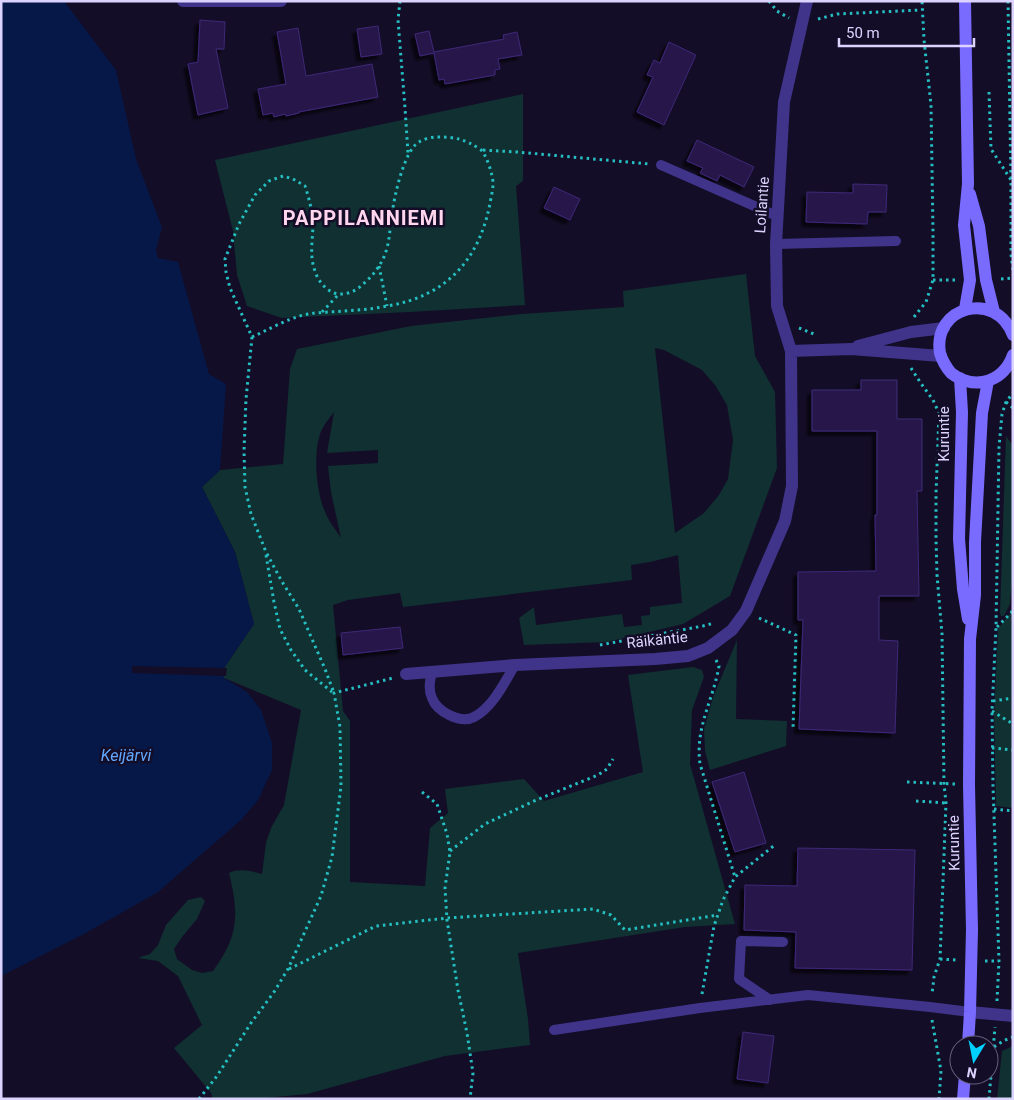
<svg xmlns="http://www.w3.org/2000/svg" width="1014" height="1100" font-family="Roboto,sans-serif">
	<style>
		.green { fill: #103032; fill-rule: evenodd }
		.water { fill: #061848 }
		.pier { fill: #140d27 }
		.building { fill: #26184a; stroke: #3e2878; filter: url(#shadow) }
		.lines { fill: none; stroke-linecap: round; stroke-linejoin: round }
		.path { stroke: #25bfc2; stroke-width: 3; stroke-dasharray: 2.5 4; stroke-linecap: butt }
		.service { stroke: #3f348a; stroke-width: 10 }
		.minor { stroke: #3f348a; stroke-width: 12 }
		.secondary { stroke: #7a6bff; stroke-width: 12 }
		.labels { text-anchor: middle; stroke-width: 5; stroke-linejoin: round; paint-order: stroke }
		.street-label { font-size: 15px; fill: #dcd4ff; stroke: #140d27 }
		.water-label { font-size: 16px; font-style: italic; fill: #62a9ff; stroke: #140d27 }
		.district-label { font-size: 20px; font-weight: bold; letter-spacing: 1px; fill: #ffd6ed; stroke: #140d27 }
	</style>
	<defs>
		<filter id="shadow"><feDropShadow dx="-4.5" dy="4.5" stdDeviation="1" flood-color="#0009"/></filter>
	</defs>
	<rect width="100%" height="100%" fill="#140d27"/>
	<path class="green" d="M523,94v87l-7,5 9,119 -115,7 -128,6 -35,-12 -10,-31 -4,-44 -18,-71z
		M746,274l9,82 20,36 2,76 -47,128 -47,28 -76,18 -83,3 -5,-27 15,-11 2,18 86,-11 2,13 18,-2 -1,-9 9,-1v-8l32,-4 -4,-48 -28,7 -19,3 1,15 -229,27 -3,-14 -52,7 -15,5 10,106 7,10v161l75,4 5,-58 18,-15 -3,-24 79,-10 20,22 99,-29 -15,-97 65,-8 9,3 2,7 -12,33 -2,54 45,160 -50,3 -167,26 10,66 2,26 -85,11 -138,38 -54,5h-40l-2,-6 -37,-45 28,-23 -24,-49 -20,-15 -20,-3 12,-4 8,-9 8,-20 22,-25 13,-3 4,4 -8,18 -15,18 -8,12 3,10 15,11 10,3 11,-2c26,-35 26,-57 16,-98 10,-5 22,-2 33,1l4,-31 5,-15 13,-23 17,-95 -77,-32v-10l30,-44 -19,-72 -33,-65 18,-17 63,-6 7,-95 7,-20 114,-23 111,-12 102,-7 -1,-16zM655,348l9,2 38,20 13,15 12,20 6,35 -5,39 -9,16 -15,18 -29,20zM334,412l-7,41 51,-3v13l-50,3 3,26 10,46c-4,-7 -10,-13 -13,-20 -11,-19 -15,-58 -9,-80 2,-10 9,-18 15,-26z
		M1006,436l7,10 -1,135 -2,23 -6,12h-3l-1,-3z
		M1013,609v199l-17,-2 -2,-90 4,-87z
		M737,640l-1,79 51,2 -1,25 -76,24 -5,-19 -1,-22 9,-32z
		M1013,1046v53h-16l5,-48z"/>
	<path class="water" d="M1,1h63l52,69 20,89 26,68 -6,23 2,8 20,4 31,112 17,10 -6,86 -18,17 33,65 19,72 -30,44v10l23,14 14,18 11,33v27l-14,30 -16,19 -84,73 -74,42 -83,42z"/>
	<path class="pier" d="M132,666l95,2 -1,8 -94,-3z"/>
	<path class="building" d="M200,20l25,2 -1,27h-8l12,59 -30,7 -10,-51 10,-2z
		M378,26l4,28 -21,3 -4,-28z
		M298,28l8,48 66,-12 6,33 -79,15v1l-13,3 -1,-2 -11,3 -1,-4 -10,2 -5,-26 28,-5 -9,-52z
		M429,31l5,21 70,-13 -1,-4 14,-3 5,23 -24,4 2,10 -5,1v5l-50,9 -1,-5 -5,1 -5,-27 -14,3 -5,-22z
		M669,42l27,13 -32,70 -27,-13 16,-35 -6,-2 7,-15 6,3z
		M697,140l57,27 -10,20 -24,-12 -3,6 -17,-8 3,-5 -16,-7z
		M853,184l34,1 -1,27h-18l-1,12 -61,-2 1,-30 46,1z
		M554,187l26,12 -10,21 -26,-12z
		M861,380h36v39h25v72h-5l2,105h-40v44l19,1 -3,92 -96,-4 4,-109h-5v-48l78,-1 -1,-56h2v-84h-65v-41h49z
		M400,627l3,21 -60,7 -2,-22z
		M744,772l22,71 -31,9 -23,-70z
		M798,848l117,2 -3,120 -117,-2 1,-36 -52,-2 1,-45 52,1z
		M743,1032l31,4 -6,47 -31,-4z"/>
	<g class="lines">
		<path class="path" d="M400,1l-2,19 7,88 3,45
			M769,1l8,10 12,7
			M1008,1l3,180v73l2,17
			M818,19l19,-5 84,-4
			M989,92l2,57 20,31
			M483,150l34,2 132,12
			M379,266l8,40
			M1001,279l12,-1
			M933,280h22
			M322,312l17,-18
			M914,317l12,-15 7,-22v-48l-2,-127 -7,-65 -2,-39
			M799,328l15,6
			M252,337c18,-8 36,-19 56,-23 12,-2 25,-2 37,-3 14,-1 28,-2 42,-5 61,-10 94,-48 104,-108 1,-5 2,-10 2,-15 0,-8 -7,-30 -13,-34 -16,-10 -24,-12 -43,-12 -6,0 -13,2 -18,5 -15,8 -25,56 -27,72 -2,11 -2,23 -5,34 -4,15 -13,27 -25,37 -7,7 -18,11 -28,8 -9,-4 -16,-12 -19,-22 -6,-16 -2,-32 -2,-48 -1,-13 -4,-25 -8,-37l-12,-7 -10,-3 -14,5 -14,14 -16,29 -14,35 1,13 4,16 22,49 -6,62 -2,52 1,36 6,27 15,38 15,28 18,29 26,60 9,24
			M911,368l9,14 13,18 6,13 -3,81v45l1,36 5,59 2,150 2,19 -6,156 -6,18 -2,17
			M1006,402l7,6
			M266,555l8,47 6,27 11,21 14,20 27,22
			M759,618l37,17 -3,94
			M997,627l14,-14 2,-4
			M600,645l103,-19 11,-3
			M716,660l3,6c-6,35 -24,61 -19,98l35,113
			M993,701l20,-3
			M992,711l21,13
			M992,748l21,2
			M907,782l48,2
			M422,792l15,12 10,30 3,18 -5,36 2,32 11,70 9,43 6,40 -3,26
			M916,801l30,2
			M994,809l19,2
			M450,851l35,-27 49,-23 64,-26 9,-6 6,-10
			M940,959l16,1
			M985,961h14
			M289,969l87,-43 71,-8 146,-9 18,6 14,15 93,-15
			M702,994l12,-68 9,-26 12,-23 41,-33
			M997,1001l2,-40 -6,-175 -1,-75 4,-83 3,-181 3,-33 4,-12 7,-9
			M932,1020l9,51 -2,28
			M994,1047l9,-6 10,-4
			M199,1099l18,-23 34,-53 23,-31 14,-23 33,-73 11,-39 9,-71 -1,-59 -6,-34 59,-15
			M989,1099l6,-72"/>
		<path class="service" d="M661,165l116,51
			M776,244l120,-3
			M432,671c-2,10 -4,18 0,27 5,14 29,26 42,19 19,-10 30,-34 41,-52
			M770,1000l-31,-21 2,-38 42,1
			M554,1030l146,-22 108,-13 122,12 40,5"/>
		<path class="minor" d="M183,1h98
			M858,346l53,-14 33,-4
			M791,351l60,-2 90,7
			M406,674l109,-9 140,-6 33,-3 20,-8 24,-18 14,-19 39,-90 7,-35 -1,-135 -14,-45 -1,-62 8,-142 23,-101
			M970,1012l43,4"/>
		<path class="secondary" d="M965,1l3,183 -4,41 6,55 -5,29
			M970,194l9,32 7,54 8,32
			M1013,335c-18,-46 -81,-28 -73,18 2,7 6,14 11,20 9,7 21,11 32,9 15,-3 25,-13 30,-27
			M960,378l2,34 -3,127 4,50 5,30
			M968,1045l2,-33 2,-82 -3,-145 1,-146 5,-44v-53l7,-129 6,-32
			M963,1099l2,-24"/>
	</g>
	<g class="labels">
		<g class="street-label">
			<text transform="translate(762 205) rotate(-86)" y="5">Loilantie</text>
			<text transform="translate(944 434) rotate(-90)" y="5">Kuruntie</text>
			<text transform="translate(657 640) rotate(-6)" y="5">Räikäntie</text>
			<text transform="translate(954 843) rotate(-91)" y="5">Kuruntie</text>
		</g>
		<g class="water-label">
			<text x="126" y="761">Keijärvi</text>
		</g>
		<g class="district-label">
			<text x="364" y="225">PAPPILANNIEMI</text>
		</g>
	</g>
	<rect width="1014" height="1100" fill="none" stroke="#dcd4ff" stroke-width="5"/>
	<g transform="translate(974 1060) rotate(190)"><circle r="24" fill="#140d27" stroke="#645d7d"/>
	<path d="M0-4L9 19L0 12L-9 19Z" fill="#00d0ff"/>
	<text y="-8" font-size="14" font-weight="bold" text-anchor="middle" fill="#dcd4ff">N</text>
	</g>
	<path d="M839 38v8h135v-8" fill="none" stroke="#dcd4ff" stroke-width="2.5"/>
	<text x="846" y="38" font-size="15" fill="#dcd4ff" stroke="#140d27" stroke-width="4" paint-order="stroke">50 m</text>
</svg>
